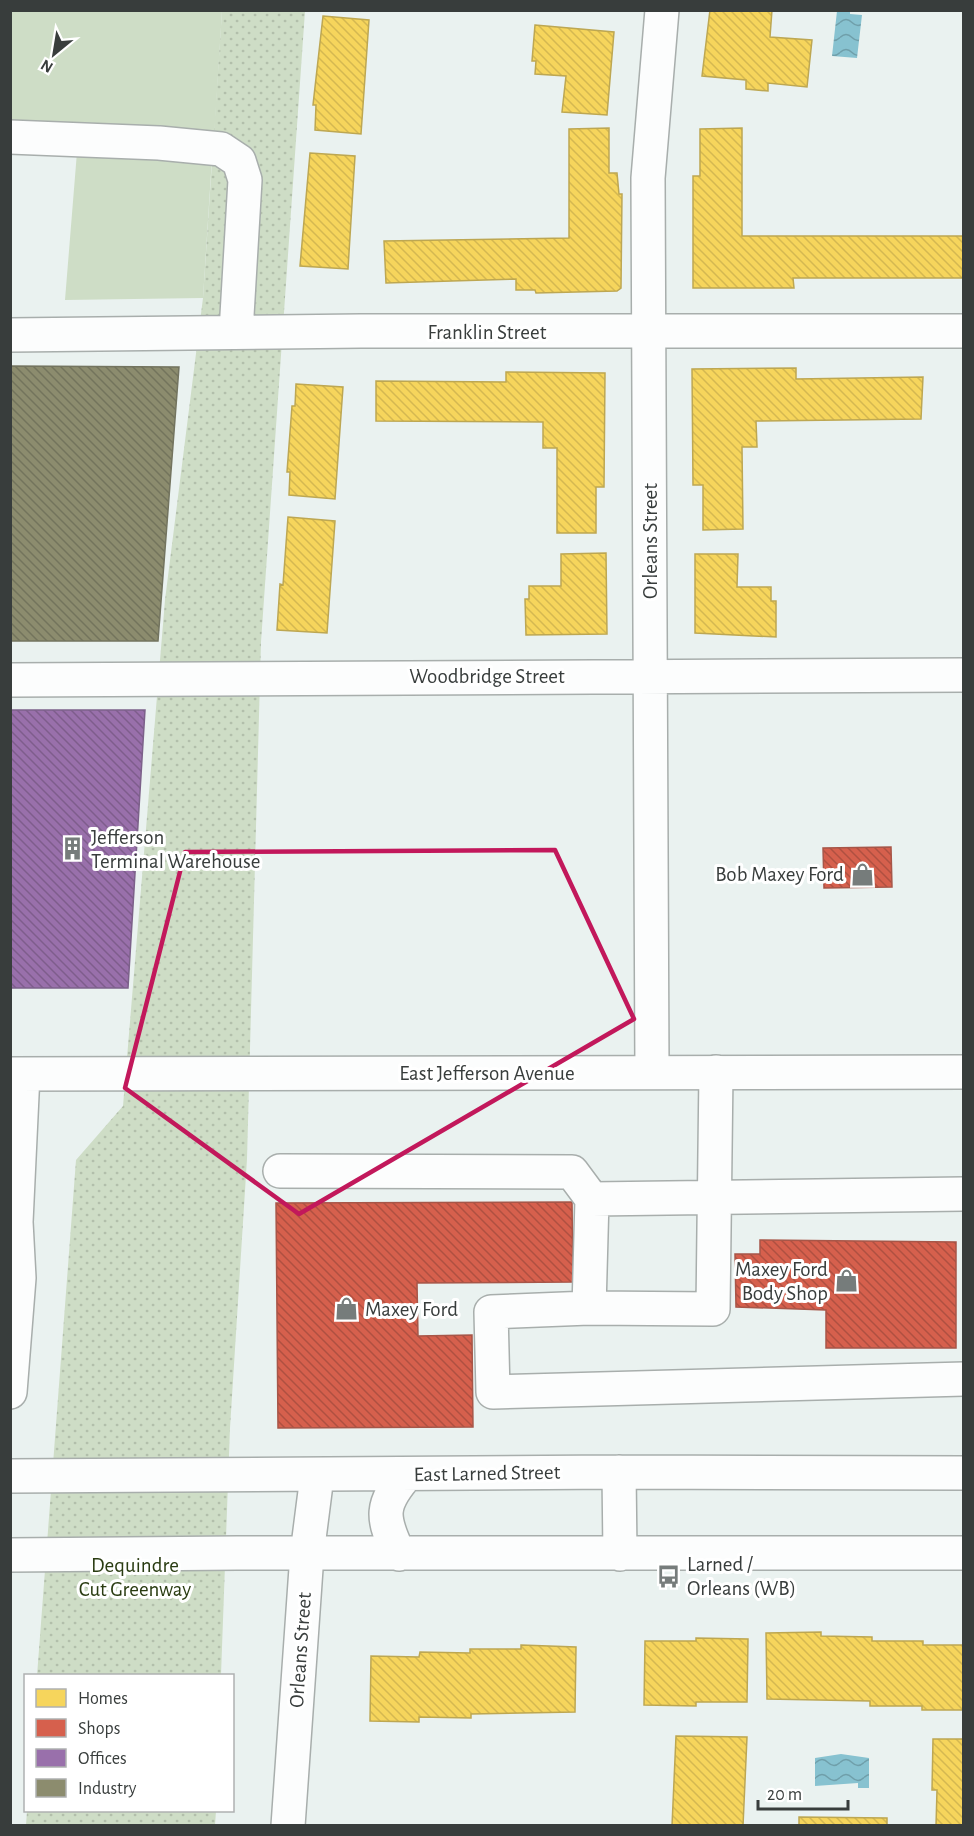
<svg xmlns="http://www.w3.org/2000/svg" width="974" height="1836" font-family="'Alegreya Sans',sans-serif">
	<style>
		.grass { fill: #ceddc6 }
		.park { fill: url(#park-dots) }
		.water { fill: url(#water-waves) }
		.homes { fill: url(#homes-back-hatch); stroke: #bda752; stroke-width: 1.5 }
		.shops { fill: url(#shops-back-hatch); stroke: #a75648; stroke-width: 1.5 }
		.offices { fill: url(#offices-back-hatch); stroke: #7c618a; stroke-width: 1.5 }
		.industry { fill: url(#industry-back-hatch); stroke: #73745f; stroke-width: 1.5 }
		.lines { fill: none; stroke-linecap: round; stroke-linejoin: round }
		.minor-casing { stroke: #a8aeac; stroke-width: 36 }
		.major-casing { stroke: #a8aeac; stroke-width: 36 }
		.minor { stroke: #fcfdfd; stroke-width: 33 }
		.major { stroke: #fcfdfd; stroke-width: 33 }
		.marked { fill: none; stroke: #c2185b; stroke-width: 4.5; stroke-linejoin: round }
		.labels { text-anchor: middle; stroke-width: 6; stroke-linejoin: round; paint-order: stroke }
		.street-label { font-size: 21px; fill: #383d3c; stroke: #fff }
		.poi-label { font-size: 21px; fill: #383d3c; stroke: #fff; text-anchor: start }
		.park-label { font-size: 21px; fill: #2a3c12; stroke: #fff }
	</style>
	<defs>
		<pattern id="park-dots" width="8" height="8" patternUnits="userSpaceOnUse" patternTransform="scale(1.5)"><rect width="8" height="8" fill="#ceddc6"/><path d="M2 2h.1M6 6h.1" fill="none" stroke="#b2bfab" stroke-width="1.8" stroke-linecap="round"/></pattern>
		<pattern id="water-waves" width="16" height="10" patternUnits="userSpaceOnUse" patternTransform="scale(1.5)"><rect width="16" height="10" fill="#87c2d0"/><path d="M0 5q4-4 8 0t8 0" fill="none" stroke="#6f9faa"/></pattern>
		<pattern id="homes-back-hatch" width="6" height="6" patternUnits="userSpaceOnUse" patternTransform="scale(1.5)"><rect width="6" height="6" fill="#f6d55c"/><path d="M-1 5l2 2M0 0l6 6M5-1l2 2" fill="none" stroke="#d4b851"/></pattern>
		<pattern id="shops-back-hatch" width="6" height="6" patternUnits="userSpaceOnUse" patternTransform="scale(1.5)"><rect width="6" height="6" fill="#d6604d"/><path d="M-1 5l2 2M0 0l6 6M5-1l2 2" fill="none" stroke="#af5041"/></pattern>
		<pattern id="offices-back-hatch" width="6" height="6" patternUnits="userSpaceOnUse" patternTransform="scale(1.5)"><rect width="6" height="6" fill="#9970ab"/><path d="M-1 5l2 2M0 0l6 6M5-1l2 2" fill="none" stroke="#7e5d8c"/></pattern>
		<pattern id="industry-back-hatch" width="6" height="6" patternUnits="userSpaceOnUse" patternTransform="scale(1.5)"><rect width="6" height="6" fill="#8c8c6e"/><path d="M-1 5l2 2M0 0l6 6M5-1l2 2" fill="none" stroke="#73745c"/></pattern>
	</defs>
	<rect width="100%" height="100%" fill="#eaf2f0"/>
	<path class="grass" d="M11,11h211l-8,128 -119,-16 -84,-2z
		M77,152l135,6 -9,140 -138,2z"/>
	<path class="park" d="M222,11h83l-44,631 -14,517 -17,269 -9,247 -184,1 39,-516 47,-54 42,-506 38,-302z
		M27,1811h189l-1,14h-189z"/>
	<path class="water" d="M837,11h13v3l12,1 -5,43 -25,-2z
		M841,1754l28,4v30h-11v-5l-43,3v-28z"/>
	<path class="homes" d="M710,10h62l-2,27 42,3 -5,47 -39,-4v8l-22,-2v-9l-44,-4z
		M323,16l46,4 -8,114 -46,-4 1,-25h-3z
		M535,25l79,7 -7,83 -45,-3 4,-36 -31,-2 1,-13h-4z
		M609,128v45h8l2,21h3l-1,94 -4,3 -81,2 -1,-3h-19v-11l-130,4 -2,-42 185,-3v-109z
		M742,128v108h222v42h-171l1,10h-101v-112h7v-47z
		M310,153l45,3 -7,113 -48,-3z
		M796,368v11l127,-2 -2,42 -165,2 1,26h-15l1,82 -40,1v-45h-10l-1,-116z
		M506,372l99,1 -1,114h-8v46h-39v-85h-14v-26l-167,-1v-40l130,1z
		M296,384l47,3 -8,112 -46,-4 1,-23h-3l5,-66h3z
		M288,517l47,4 -8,112 -50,-3 3,-46 3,1z
		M606,553l1,81 -81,1 -1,-36h4v-13h32v-32z
		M695,554h43l-1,33h34v14h5v36l-81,-4z
		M821,1632v4l51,1v4h51v4h41v65h-42v-4h-52v-5l-103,-2 -1,-66z
		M696,1638l52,1 -1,63h-51v4l-52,-1 1,-64h51z
		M521,1645l55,2 -1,65 -104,2v4l-52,-1v5l-49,-1 1,-65 48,1 1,-5 50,1v-4h51z
		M676,1736l71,1 -4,89h-71z
		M933,1739h31v87h-28l1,-36h-5z
		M799,1817l88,1v8h-88z"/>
	<path class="shops" d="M891,847l1,40 -68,1 -1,-40z
		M572,1202l1,80 -156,1 1,53 54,-1 1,92 -195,1 -2,-225z
		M760,1240l196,2v106h-130v-38l-90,-3 -1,-53h25z"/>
	<path class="offices" d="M10,710h135l-17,278h-118z"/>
	<path class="industry" d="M10,366l169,1 -21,274h-148z"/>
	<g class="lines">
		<defs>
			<path id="minor" d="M10,137l149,6 62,6 18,12 6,19 -9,152
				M10,335l351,-4h603
				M10,680l954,-5
				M652,1072l-4,-894 14,-168
				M280,1171l292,1 20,27
				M964,1194l-372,5 -3,109 -98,4 2,80 471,-13
				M589,1308l124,1 3,-237
				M619,1472l1,82
				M10,1476l609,-4 345,1
				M399,1554c-18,-37 -19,-49 8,-80
				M10,1555l227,-2h727
				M288,1826l19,-272 10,-78"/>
			<path id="major" d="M10,1074l954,-2
				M10,1392l9,-114 -3,-56 7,-148"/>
		</defs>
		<use href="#minor" class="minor-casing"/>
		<use href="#major" class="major-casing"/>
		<use href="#minor" class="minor"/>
		<use href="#major" class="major"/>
	</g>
	<path class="marked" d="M555,850l79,169 -335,195 -174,-126 60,-236z"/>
	<defs>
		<symbol id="building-bare" viewBox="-9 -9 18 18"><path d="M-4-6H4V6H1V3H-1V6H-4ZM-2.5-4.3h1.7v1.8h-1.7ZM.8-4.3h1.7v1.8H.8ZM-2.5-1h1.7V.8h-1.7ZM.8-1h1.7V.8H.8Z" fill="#767c7b" stroke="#fff" stroke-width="2.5" paint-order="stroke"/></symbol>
		<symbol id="shop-bare" viewBox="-9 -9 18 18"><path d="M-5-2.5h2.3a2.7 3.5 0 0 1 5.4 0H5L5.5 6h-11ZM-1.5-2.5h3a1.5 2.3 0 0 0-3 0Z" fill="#767c7b" stroke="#fff" stroke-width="2.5" paint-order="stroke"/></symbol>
		<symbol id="bus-bare" viewBox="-9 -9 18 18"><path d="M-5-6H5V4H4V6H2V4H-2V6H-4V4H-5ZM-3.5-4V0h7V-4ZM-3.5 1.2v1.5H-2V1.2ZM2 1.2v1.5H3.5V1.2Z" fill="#767c7b" stroke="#fff" stroke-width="2.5" paint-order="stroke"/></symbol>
	</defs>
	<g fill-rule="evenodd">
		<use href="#building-bare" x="56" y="832" width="33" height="33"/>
		<use href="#shop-bare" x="846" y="858" width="33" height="33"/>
		<use href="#shop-bare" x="830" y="1264" width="33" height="33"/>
		<use href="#shop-bare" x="330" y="1292" width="33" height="33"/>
		<use href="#bus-bare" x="652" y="1560" width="33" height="33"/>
	</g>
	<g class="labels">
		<g class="street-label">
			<text x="487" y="339">Franklin Street</text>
			<text transform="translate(650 541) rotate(-90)" y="7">Orleans Street</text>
			<text x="487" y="683">Woodbridge Street</text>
			<text x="487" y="1080">East Jefferson Avenue</text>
			<text transform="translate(487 1473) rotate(-1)" y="7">East Larned Street</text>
			<text transform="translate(300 1650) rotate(-86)" y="7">Orleans Street</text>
		</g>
		<g class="poi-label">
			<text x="91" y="844">Jefferson<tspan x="91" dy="24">Terminal Warehouse</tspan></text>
			<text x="844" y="881" text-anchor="end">Bob Maxey Ford</text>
			<text x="828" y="1276" text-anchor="end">Maxey Ford<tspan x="828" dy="24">Body Shop</tspan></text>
			<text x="365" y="1316">Maxey Ford</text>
			<text x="687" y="1571">Larned /<tspan x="687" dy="24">Orleans (WB)</tspan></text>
		</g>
		<g class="park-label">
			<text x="135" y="1572">Dequindre<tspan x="135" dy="24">Cut Greenway</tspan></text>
		</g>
	</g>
	<rect width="974" height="1836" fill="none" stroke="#383d3c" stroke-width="24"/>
	<rect x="24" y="1674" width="210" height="138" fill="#ffffff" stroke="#afb1b1" stroke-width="1.5"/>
	<rect x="36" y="1689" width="30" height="18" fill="#f6d55c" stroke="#afb1b1" stroke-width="1.5"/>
	<text x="78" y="1704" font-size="18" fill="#383d3c">Homes</text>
	<rect x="36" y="1719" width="30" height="18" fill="#d6604d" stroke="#afb1b1" stroke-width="1.5"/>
	<text x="78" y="1734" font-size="18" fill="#383d3c">Shops</text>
	<rect x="36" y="1749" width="30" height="18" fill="#9970ab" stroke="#afb1b1" stroke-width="1.5"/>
	<text x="78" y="1764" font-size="18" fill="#383d3c">Offices</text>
	<rect x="36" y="1779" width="30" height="18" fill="#8c8c6e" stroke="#afb1b1" stroke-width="1.5"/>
	<text x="78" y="1794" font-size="18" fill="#383d3c">Industry</text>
	<g transform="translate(54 54) rotate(210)" stroke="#ffffff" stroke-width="4.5" paint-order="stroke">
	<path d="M0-4.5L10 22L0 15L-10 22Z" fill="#383d3c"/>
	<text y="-9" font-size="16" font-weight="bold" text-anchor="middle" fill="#383d3c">N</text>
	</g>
	<path d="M758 1800v9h90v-9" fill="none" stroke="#383d3c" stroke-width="3"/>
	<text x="767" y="1800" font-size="18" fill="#383d3c" stroke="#ffffff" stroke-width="4.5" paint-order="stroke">20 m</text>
</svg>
